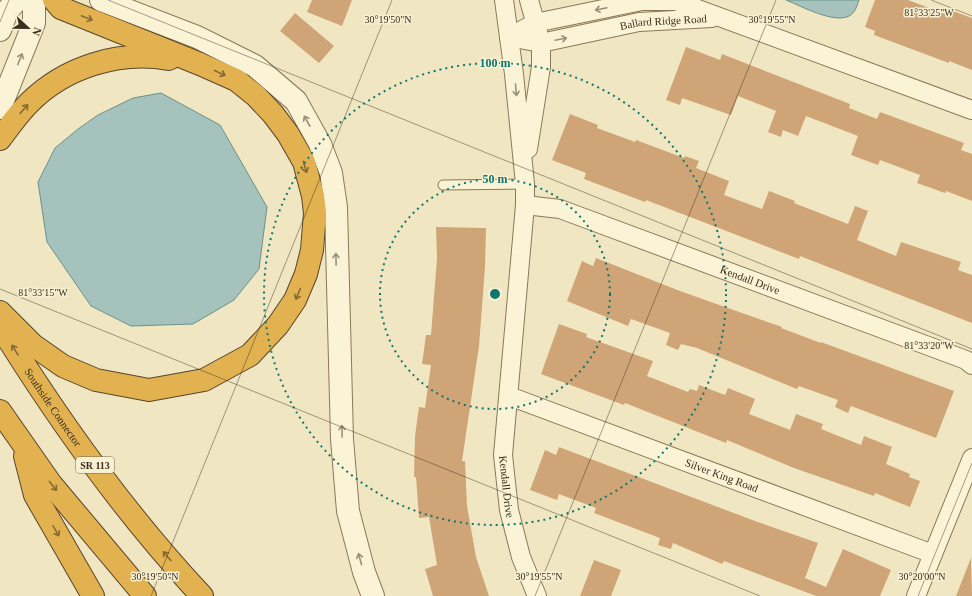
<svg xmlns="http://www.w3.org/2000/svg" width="972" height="596" font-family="Georgia,serif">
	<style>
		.water { fill: #a5c2bd; stroke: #6b918b }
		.building { fill: #cfa577 }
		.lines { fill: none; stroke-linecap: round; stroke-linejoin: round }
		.service-casing { stroke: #8a7859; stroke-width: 11 }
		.minor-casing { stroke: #8a7859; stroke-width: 20 }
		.tertiary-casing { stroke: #8a7859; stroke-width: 24 }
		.motorway-casing { stroke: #58452d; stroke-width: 24 }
		.service { stroke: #faf3d6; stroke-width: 9 }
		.minor { stroke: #faf3d6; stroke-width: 18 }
		.tertiary { stroke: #faf3d6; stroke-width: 22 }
		.motorway { stroke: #e2b150; stroke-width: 22 }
		.oneway { stroke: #9a907a }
		.oneway2 { stroke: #866934 }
		.ticks { fill: none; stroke: #3a2e1d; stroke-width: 1; stroke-opacity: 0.45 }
		.ring { fill: none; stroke: #0f766e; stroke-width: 2; stroke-dasharray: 2 4 }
		.labels { text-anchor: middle; stroke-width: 3; stroke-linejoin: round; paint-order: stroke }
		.shield { fill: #f7f0d2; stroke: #736853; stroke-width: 1 }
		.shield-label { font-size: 10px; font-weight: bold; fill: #3a2e1d }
		.street-label { font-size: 11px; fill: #3a2e1d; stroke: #f7f0d2 }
		.ticks-label { font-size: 10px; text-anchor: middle; fill: #3a2e1d; stroke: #f7f0d2; stroke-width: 3; stroke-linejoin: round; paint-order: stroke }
		.centre { fill: #0f766e; stroke: #f7f0d2; stroke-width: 2 }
		.ring-label { font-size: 12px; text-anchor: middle; font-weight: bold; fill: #0f766e; stroke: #f7f0d2; stroke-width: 3; stroke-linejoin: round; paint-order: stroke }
	</style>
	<rect width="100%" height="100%" fill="#f0e7c2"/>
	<path class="water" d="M786,0h73c-2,6 -4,13 -10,16 -15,8 -48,-10 -63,-16z
		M161,93l59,32 47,82 -8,62 -25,31 -41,24 -62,2 -40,-20 -44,-64 -9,-60 17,-34 23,-19 20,-14 35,-17z"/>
	<path class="building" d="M312,0h40l-10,26 -35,-14z
		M875,0h33l40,15 2,-5 22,8v52l-23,-9v2l-75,-28 1,-4 -10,-4z
		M295,13l39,33 -15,17 -39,-32z
		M686,47l34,13 2,-6 128,50 -1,4 28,11 3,-7 84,31 -3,7 11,4v47l-26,-10 -1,2 -28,-10 3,-8 -40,-15 -2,5 -27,-10 7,-19 -52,-20 -8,20 -15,-6 -2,7 -13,-5 8,-21 -38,-15 -7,19 -49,-17 -2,7 -14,-5z
		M570,114l28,11 -1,3 38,14 1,-2 48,18 1,-2 14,5 -3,7 33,13 -5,14 38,14 7,-18 26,10 -1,2 54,21 7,-18 13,5 -11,29 39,16 5,-14 60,20 -3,8 14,5v48l-172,-67 -1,3 -153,-59 -1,2 -61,-23 2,-6 -34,-13z
		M436,227l50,1 -1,39 -6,79 -17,115h3l2,45 9,51 13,39h-56l-8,-27 12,-4 -8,-48 -10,1 -3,-41h-2l1,-41 4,-29 6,1 6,-43 -9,-1 4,-29h5l6,-77z
		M596,258l84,33 102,36 -1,1 40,15v-1l133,49 -18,47 -85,-32 -3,7 -13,-6 3,-7 -39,-14 -2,3 -100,-41 -16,-4 -3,6 -12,-5 4,-12 -39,-14 -3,7 -61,-25 15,-40 11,5z
		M559,324l28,10 -1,3 67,24 -6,15 41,16 2,-3 7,2 2,-6 26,10 3,-7 27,11 -6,15 41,16 6,-16 27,10 -2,5 40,16 3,-9 28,11 -6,17 24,10 -1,3 11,4 -10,26 -35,-14 -1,3 -80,-28 -67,-28 -1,3 -101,-40 -1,2 -83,-31z
		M559,447l196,74 63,22 -13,35 21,9 17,-38 48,21 -11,26h-64l-92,-35 -2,3 -49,-21 -2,6 -13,-4 2,-7 -66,-25 2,-5 -37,-14 -2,6 -27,-10 15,-40 11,5z
		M971,558l1,38h-16z
		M594,560l27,10 -10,26h-31z"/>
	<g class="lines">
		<defs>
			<path id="service" d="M443,185l82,-1"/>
			<g id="minor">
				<path id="s1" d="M504,0l10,74 11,110v21l-22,250 6,55 12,47 16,39"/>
				<path d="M509,37l26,-14 107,-22h34l296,109"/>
				<path id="s2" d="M509,37l32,6 98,-21 73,-4"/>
				<path d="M528,149l13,-82v-24l-12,-43"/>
				<path id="s3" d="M525,205l35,4 406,151 6,5"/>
				<path id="s4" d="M509,396l424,158"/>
				<path d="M916,596l56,-138"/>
			</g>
			<path id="tertiary" d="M101,0l96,37 58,29 41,35 24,43 11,29 5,34 6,232 6,72 16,61 9,24
				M0,30l7,-19 10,-11
				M0,108l34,-85v-23"/>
			<g id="motorway">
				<path d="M0,139c9,-12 18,-25 29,-36 36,-36 90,-53 140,-44"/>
				<path d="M0,312l33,33 30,21 33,14 53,10 55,-10 46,-25 28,-30 17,-25 11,-26 6,-24 3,-37 -2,-17 -9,-34 -16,-28 -15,-20 -17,-18 -20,-16 -36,-16 -139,-56 -7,-8"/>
				<path id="s5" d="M0,326c59,95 125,188 202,270"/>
				<path d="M0,411l51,73 94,112"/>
				<path d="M25,456l10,39 58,101"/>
			</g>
		</defs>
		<use href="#service" class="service-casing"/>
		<use href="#minor" class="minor-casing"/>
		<use href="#tertiary" class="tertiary-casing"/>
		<use href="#motorway" class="motorway-casing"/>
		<use href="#service" class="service"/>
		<use href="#minor" class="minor"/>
		<use href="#tertiary" class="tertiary"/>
		<use href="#motorway" class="motorway"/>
	</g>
	<defs><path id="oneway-shaft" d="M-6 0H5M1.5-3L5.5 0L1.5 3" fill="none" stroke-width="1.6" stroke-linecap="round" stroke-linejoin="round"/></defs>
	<g class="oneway">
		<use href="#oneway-shaft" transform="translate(601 9) rotate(168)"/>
		<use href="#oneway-shaft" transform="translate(561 39) rotate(-12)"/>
		<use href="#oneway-shaft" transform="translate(20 59) rotate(-68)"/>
		<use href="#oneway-shaft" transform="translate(516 90) rotate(85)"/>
		<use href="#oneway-shaft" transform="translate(307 121) rotate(-119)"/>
		<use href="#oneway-shaft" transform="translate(336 259) rotate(-91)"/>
		<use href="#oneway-shaft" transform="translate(342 431) rotate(-92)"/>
		<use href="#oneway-shaft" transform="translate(360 559) rotate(-105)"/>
	</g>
	<g class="oneway2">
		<use href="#oneway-shaft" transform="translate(87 18) rotate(22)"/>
		<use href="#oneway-shaft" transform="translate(220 73) rotate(25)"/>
		<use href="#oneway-shaft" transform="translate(24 109) rotate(-49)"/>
		<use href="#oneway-shaft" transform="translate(305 167) rotate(73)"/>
		<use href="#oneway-shaft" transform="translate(298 294) rotate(113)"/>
		<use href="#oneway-shaft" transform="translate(15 350) rotate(-122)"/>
		<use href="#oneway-shaft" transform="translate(53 486) rotate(52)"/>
		<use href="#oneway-shaft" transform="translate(56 531) rotate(60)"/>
		<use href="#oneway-shaft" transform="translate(167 556) rotate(-130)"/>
	</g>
	<path class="ticks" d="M108,0l864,349M931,0l41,16M0,22l9,-22M0,289l760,307M151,596l241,-596M535,596l241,-596M918,596l54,-133"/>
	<g class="ring">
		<circle cx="495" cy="294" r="115"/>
		<circle cx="495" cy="294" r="231"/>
	</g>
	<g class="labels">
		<rect class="shield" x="76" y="457" width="38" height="16" rx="3"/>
		<g class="shield-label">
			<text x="95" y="469">SR 113</text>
		</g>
		<g class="street-label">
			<text dy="4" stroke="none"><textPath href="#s2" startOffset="157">Ballard Ridge Road</textPath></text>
			<text dy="4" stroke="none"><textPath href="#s3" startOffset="238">Kendall Drive</textPath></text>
			<text dy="4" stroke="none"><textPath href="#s5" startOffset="97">Southside Connector</textPath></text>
			<text dy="4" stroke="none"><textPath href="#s4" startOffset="227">Silver King Road</textPath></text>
			<text dy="4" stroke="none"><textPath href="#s1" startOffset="489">Kendall Drive</textPath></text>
		</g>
	</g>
	<g class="ticks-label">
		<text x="929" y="16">81°33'25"W</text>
		<text x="388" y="23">30°19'50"N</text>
		<text x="772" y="23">30°19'55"N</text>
		<text x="43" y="296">81°33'15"W</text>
		<text x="929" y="349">81°33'20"W</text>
		<text x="155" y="580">30°19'50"N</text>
		<text x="539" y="580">30°19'55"N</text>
		<text x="922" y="580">30°20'00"N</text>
	</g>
	<circle cx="495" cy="294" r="6" class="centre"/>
	<g class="ring-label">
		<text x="495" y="67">100 m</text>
		<text x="495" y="183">50 m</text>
	</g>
	<g transform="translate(28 28) rotate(112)" stroke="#f7f0d2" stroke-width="3" paint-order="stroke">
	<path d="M0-3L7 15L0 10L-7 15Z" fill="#3a2e1d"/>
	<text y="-6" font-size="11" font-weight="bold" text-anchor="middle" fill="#3a2e1d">N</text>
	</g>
</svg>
